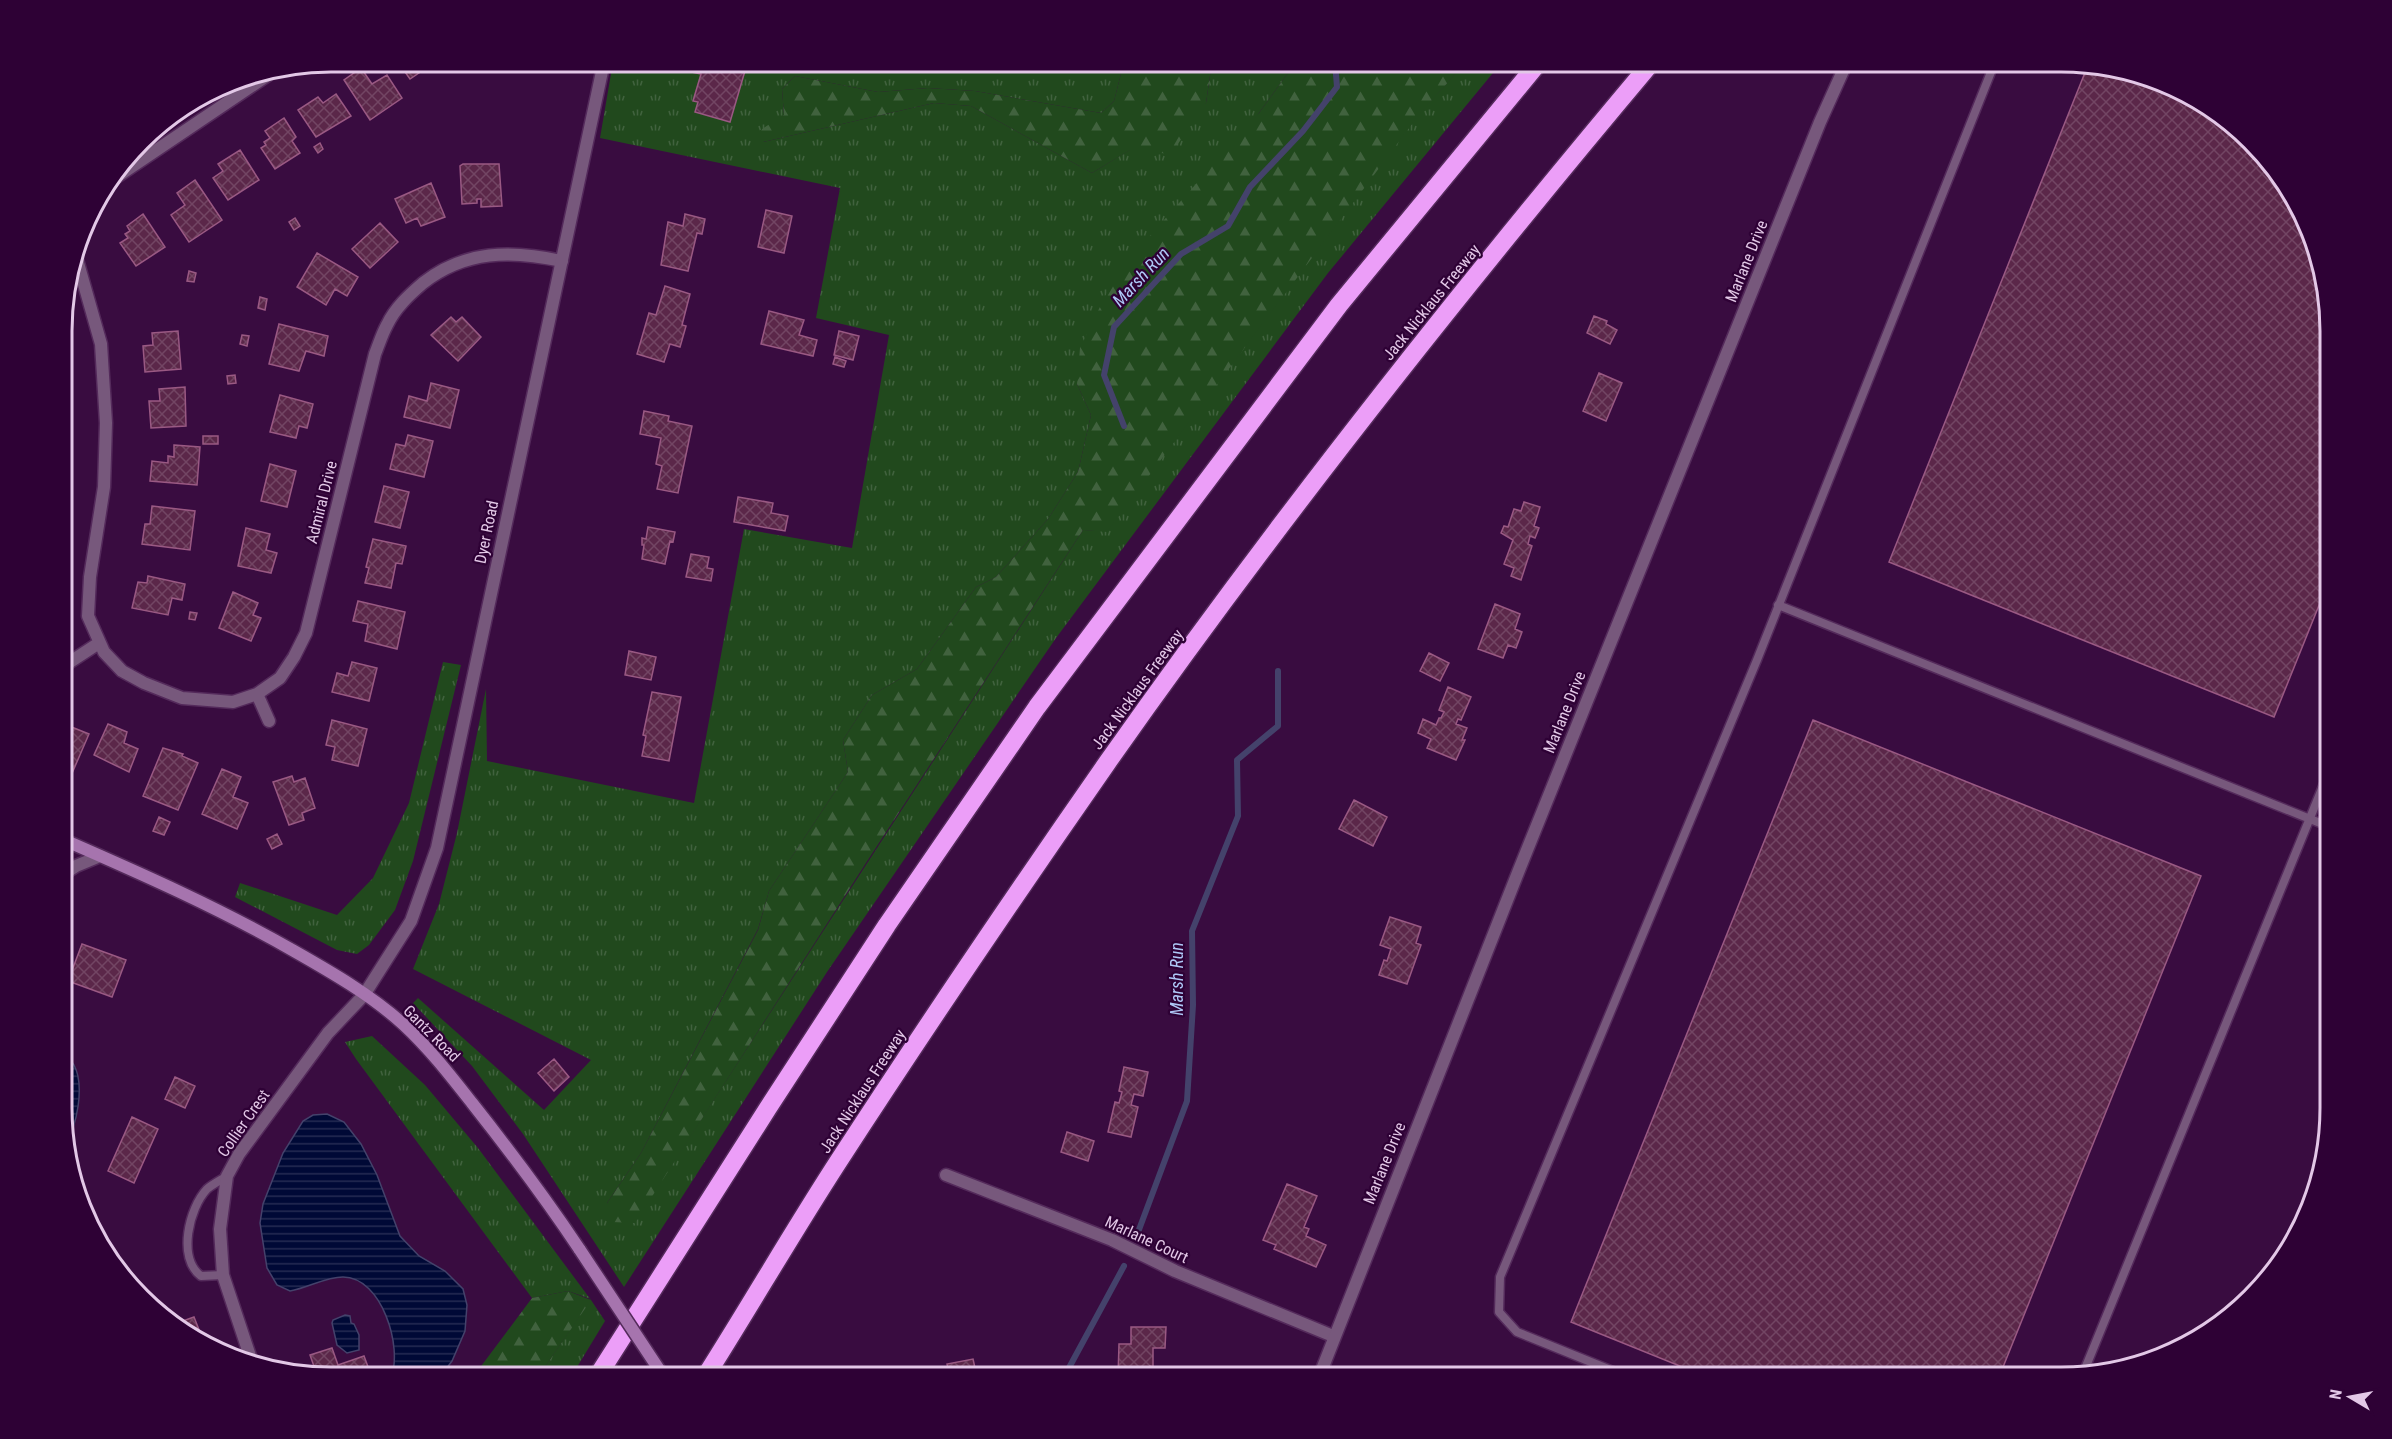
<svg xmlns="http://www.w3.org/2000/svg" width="2392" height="1439" font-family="'Roboto Condensed',sans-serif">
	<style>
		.grass { fill: url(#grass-tufts) }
		.forest { fill: url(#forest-firs) }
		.water { fill: url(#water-rules); stroke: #44426b; stroke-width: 1.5 }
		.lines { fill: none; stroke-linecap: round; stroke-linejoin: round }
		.stream { stroke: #44426b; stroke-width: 6 }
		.building { fill: url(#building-cross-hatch); stroke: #9a5983; stroke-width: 1.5 }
		.service-casing { stroke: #542a5b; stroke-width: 11 }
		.minor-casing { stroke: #542a5b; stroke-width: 15 }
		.tertiary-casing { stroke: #542a5b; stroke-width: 15 }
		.secondary-casing { stroke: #542a5b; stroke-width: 15 }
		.motorway-casing { stroke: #542a5b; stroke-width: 21 }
		.service { stroke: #77587c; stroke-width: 8 }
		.minor { stroke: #77587c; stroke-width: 12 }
		.tertiary { stroke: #77587c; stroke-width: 12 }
		.secondary { stroke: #a674ae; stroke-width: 12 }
		.motorway { stroke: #ec9ef8; stroke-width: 18 }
		.secondary-bridge-casing { stroke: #542a5b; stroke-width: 15; stroke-linecap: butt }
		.secondary-bridge { stroke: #a674ae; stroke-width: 12 }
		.labels { text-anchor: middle; stroke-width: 4.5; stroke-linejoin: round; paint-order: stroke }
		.street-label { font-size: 16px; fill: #e3c8e7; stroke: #2e0135 }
		.water-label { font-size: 18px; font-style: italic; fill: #aec7f6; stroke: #2e0135 }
		.rim { fill: none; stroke: #e3c8e7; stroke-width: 3 }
	</style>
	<defs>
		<pattern id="grass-tufts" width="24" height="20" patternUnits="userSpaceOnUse" patternTransform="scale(1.5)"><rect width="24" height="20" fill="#21491d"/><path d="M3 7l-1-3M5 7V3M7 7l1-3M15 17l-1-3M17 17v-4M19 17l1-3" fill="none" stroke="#41623e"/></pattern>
		<pattern id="forest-firs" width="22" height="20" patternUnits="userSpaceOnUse" patternTransform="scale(1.5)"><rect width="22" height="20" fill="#21491d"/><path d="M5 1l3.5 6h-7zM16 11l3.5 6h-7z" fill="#41623e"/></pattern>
		<pattern id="water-rules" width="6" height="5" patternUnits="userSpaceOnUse" patternTransform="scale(1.5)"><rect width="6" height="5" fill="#000936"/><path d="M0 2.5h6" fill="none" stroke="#252b53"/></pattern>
		<pattern id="building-cross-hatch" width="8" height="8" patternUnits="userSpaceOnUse" patternTransform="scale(1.5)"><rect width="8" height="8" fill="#5b2749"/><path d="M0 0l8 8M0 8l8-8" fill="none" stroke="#724563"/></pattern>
	</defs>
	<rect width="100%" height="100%" fill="#390c40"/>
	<path class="grass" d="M613,62h107l23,4 1,-4h380l-10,39 -13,12 -126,-22 -47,-3 -50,4 -83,-16 -13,13 2,26 -21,27 171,-39 37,3 121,67 114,-70 6,-41h84l-37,51 -182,271 14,31 -13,57 -30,47 -52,58 -20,10 -59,82 -45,26 -29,45 5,32 -79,119 -11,38 -117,224 -34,50 27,20 449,-693 24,1 311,-416 48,-53h36l-174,211 -272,365 -229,334 -203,315 -101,-153 -51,-68 -59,-63 5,-5 126,112 47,-50 -178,-91 26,-65 18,-71 29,-144 1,72 207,42 50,-274 108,19 37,-213 -73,-17 24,-130 -240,-50z
		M443,662l18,3 -48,196 -18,49 -26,35 -12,9 -20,-4 -102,-53 5,-14 97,32 36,-37 36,-75z
		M372,1036l53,49 53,63 113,152 14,21 -34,56h-33l53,-78 -23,-8 -36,7 -176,-239 -11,-17z"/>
	<path class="forest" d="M1124,62h88l-6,41 -35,51 -41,-4 -38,23 -121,-67 -37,-3 -171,39 -9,-8 30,-19 -2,-26 13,-13 83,16 50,-4 47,3 126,22 13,-12z
		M1296,62h170l-48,54 -311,416 -24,-2 -217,333 -231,360 -23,-1 -5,-19 34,-50 117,-223 11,-39 79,-119 -5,-32 29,-45 45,-26 59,-82 20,-10 52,-58 30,-47 13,-57 -14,-31 3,-36 36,-74 143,-161z
		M568,1291l23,9 -53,77h-65l59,-79z"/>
	<path class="water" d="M64,1054c3,3 8,7 10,11 11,21 3,61 -9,80z
		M327,1114l17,8 17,22 16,31 23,61 19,20 26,15 18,18 4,16 -2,26 -13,30 -12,16h-49c12,-29 -9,-100 -48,-100 -18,0 -35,11 -53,14l-13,-6 -10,-17 -7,-45 3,-19 20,-51 20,-32 10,-6z
		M345,1315l5,1 1,7 3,1 5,11v15l-12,3 -10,-8 -5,-22 1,-3z"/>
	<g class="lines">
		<path class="stream" d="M1124,426l-20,-51 10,-48 67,-73 47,-28 22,-39 53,-56 34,-44 -2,-25
			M1137,1235l50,-134 6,-96 -1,-74 46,-115 -1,-56 41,-34v-55
			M1064,1377l60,-111"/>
	</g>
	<path class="building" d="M398,62h37l-25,17z
		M694,62h44l9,2 -17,58 -35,-10 3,-10 -5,-1 8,-27 -10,-2z
		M2088,65l43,6 65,27 55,42 43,56 36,117v265l-56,139 -385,-155z
		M361,68l11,16 15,-9 15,23 -32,22 -26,-40z
		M336,94l15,22 -35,21 -18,-27 20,-13 5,6z
		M284,118l12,19 -4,4 8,12 -25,16 -14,-21 5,-3 -2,-3 6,-4 -5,-7z
		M320,143l3,6 -5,4 -4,-6z
		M240,150l19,30 -31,20 -15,-22 10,-7 -5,-7z
		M463,164h36l3,42 -21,1v-8h-4v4l-15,1 -2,-38z
		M195,180l27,40 -33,22 -18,-27 14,-10 -8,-12z
		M431,183l14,34 -24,9 -4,-8 -11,5 -11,-24z
		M766,210l26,6 -8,37 -26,-6z
		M143,214l22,33 -29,19 -16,-23 8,-5 -3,-4 5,-3 -3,-5z
		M685,214l20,5 -3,15 -5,-1 -9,38 -27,-6 7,-43 15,4z
		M295,218l5,8 -6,4 -5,-8z
		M380,223l18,19 -28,26 -18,-19z
		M317,253l41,24 -11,19 -12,-7 -9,16 -29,-18z
		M189,271l7,2 -2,9 -7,-1z
		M665,286l25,8 -8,31 4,1 -6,21 -10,-3 -6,18 -27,-8 12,-41 7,2z
		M260,297l7,2 -2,11 -7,-2z
		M769,311l35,9 -5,15 18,5 -4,16 -52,-12z
		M1594,316l13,5 -1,3 11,6 -7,14 -23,-11z
		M451,317l5,5 6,-5 19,20 -23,24 -27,-26z
		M279,324l49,12 -4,20 -18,-5 -7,20 -30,-7z
		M178,331l3,38 -36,3 -2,-26 10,-1 -1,-12z
		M839,331l20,5 -6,24 -19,-5z
		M242,335l7,1 -2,10 -7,-2z
		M835,357l11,4 -2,6 -11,-3z
		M1599,373l23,10 -16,38 -23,-10z
		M235,375l1,8 -8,1 -1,-8z
		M431,383l28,7 -9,38 -46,-11 5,-21 18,5z
		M185,387l1,39 -35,2 -2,-27h11l-1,-12z
		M280,395l33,9 -6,24 -8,-2 -3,12 -26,-6z
		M644,411l25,5 -1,5 24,5 -14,67 -21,-4 5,-23 -6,-2 5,-26 -21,-4z
		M408,435l25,6 -9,36 -34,-8 6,-25 9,2z
		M203,436h15v8h-15z
		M174,445l26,2 -3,38 -47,-4 2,-20 16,2v-7l6,1z
		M270,464l26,7 -9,36 -26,-6z
		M384,486l25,6 -9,36 -25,-6z
		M738,497l35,6 -2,10 17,3 -3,15 -51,-9z
		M1524,502l16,5 -6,19 5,2 -4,10 -5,-2 -2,8 4,2 -11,34 -10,-4 3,-8 -10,-4 9,-24 -12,-7 3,-7 4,1 6,-18 7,2z
		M152,506l43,5 -5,39 -48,-6 3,-20h5z
		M648,527l27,5 -2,10 -3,-1 -5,23 -23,-5 2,-14h-2v-7l4,1z
		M246,528l24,6 -4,16 11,3 -6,20 -33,-7z
		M373,539l33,7 -4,18 -6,-1 -5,25 -26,-5 4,-15 -3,-1z
		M691,554l18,3 -2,11 6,1 -2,12 -25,-4z
		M148,576l37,8 -3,16 -10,-2 -4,17 -36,-7 6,-26 9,1z
		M233,592l25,11 -5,12 8,3 -10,23 -32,-13z
		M358,601l47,11 -8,37 -32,-8 3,-17 -15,-3z
		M1495,604l25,10 -5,15 7,3 -6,16 -8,-3 -5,13 -25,-9z
		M190,612l7,1 -2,7 -6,-1z
		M629,651l27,6 -5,23 -26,-5z
		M1429,653l20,10 -9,18 -20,-10z
		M352,662l25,6 -8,33 -37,-9 5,-19 11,3z
		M1448,687l23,10 -10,23 -3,-1 -2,5 11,4 -5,12h3l-9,20 -29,-12 4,-9 -13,-6 5,-14 13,6 3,-7h2l3,-6 -5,-2z
		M652,692l29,5 -12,64 -27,-5 4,-20 -3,-1z
		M332,720l35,9 -9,37 -26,-6 3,-13 -9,-2z
		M1813,720l388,156 -202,501h-292l-136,-55z
		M108,724l19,8 -3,11 14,6 -9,23 -35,-17z
		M69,726l20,8 -19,44 -6,-3v-36z
		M163,748l20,6 -1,2 16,7 -20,47 -35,-14z
		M222,769l19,8 -8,20 15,6 -11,26 -35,-15z
		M292,776l2,6 11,-4 10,30 -13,5 2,7 -15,5 -16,-43z
		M1354,800l33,17 -14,29 -34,-17z
		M159,817l11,5 -6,13 -11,-4z
		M277,834l5,10 -10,5 -5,-10z
		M1390,917l31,10 -5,16 5,2 -14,39 -28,-9 5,-15 3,1 4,-12 -11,-4z
		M82,944l44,16 -14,37 -44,-16z
		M554,1059l15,18 -15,14 -16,-18z
		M1124,1067l24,5 -5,24 -9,-2 -3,11 7,2 -7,30 -23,-5 7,-30 4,1 3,-11 -3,-1z
		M175,1077l20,9 -10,22 -20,-9z
		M132,1117l26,12 -24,54 -26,-12z
		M1067,1132l27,9 -6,20 -27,-9z
		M1287,1184l30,12 -13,31 5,2 -3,7 20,9 -10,22 -42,-18 2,-4 -13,-5z
		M194,1317l11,28 -9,-4 -19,-18z
		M1131,1327h35l-1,21h-12v19l-3,-1v11h-32l1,-33h12z
		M332,1348l6,17 26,-9 7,19 -8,2h-32l-22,-2 7,-3 -6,-17z
		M973,1359l4,18h-27l-3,-13z"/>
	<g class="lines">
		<defs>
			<path id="service" d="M1778,605l552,222
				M223,1275l-22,1c-24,-18 -12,-68 6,-87 6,-5 14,-9 20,-13
				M2082,1376l248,-607
				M1628,1377l-111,-45 -18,-20 1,-35 257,-617 238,-598"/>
			<path id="minor" d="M115,178l156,-105
				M76,256l25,88 5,79 -2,64 -14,90 -2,39 16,36 18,19 22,12 38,15 51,4 24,-8 23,-16 14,-21 12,-24 69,-279c4,-10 7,-20 12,-29 8,-17 22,-30 36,-42 42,-33 88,-33 139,-22
				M70,662l29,-19
				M257,694l12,27
				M64,874l12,-8 24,-10
				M946,1175l166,65 63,31 158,65
				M253,1365l-30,-90 -3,-46 7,-53 12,-22 89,-121 36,-38"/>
			<path id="tertiary" d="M364,995l47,-74 26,-73 167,-786
				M1319,1377l200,-507 301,-748 27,-60"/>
			<path id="secondary" d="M64,840c78,34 155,68 230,111 37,21 77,44 109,73 26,24 47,51 69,79 38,48 74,96 108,147"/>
			<path id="motorway" d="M597,1377l171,-269 119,-183 150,-218 302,-402 200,-243
				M705,1377c45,-71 87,-144 133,-215 87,-134 177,-267 269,-399 170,-242 355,-475 545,-701"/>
		</defs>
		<use href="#service" class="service-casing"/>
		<use href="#minor" class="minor-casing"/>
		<use href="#tertiary" class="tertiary-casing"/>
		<use href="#secondary" class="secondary-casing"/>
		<use href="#motorway" class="motorway-casing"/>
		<use href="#service" class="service"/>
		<use href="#minor" class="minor"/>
		<use href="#tertiary" class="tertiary"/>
		<use href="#secondary" class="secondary"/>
		<use href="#motorway" class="motorway"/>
		<defs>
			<path id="secondary-bridge" d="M580,1250l84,127"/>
		</defs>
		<use href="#secondary-bridge" class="secondary-bridge-casing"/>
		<use href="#secondary-bridge" class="secondary-bridge"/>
	</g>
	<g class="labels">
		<g class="street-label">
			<text transform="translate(1746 261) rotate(-68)" y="6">Marlane Drive</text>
			<text transform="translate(1431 302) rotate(-51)" y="6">Jack Nicklaus Freeway</text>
			<text transform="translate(321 502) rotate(-76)" y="6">Admiral Drive</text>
			<text transform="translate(486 532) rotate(-78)" y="6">Dyer Road</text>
			<text transform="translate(1137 689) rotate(-54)" y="6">Jack Nicklaus Freeway</text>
			<text transform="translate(1564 712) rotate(-68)" y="6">Marlane Drive</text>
			<text transform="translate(432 1033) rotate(45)" y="6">Gantz Road</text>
			<text transform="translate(862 1091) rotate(-57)" y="6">Jack Nicklaus Freeway</text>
			<text transform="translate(243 1123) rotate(-55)" y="6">Collier Crest</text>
			<text transform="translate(1384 1163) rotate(-68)" y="6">Marlane Drive</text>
			<text transform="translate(1147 1239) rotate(25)" y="6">Marlane Court</text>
		</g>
		<g class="water-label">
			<text transform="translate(1141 277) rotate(-47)" y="6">Marsh Run</text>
			<text transform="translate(1177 979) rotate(-90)" y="6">Marsh Run</text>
		</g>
	</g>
	<path d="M0 0H2392V1439H0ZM331 72H2061A259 259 0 0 1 2320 331V1108A259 259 0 0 1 2061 1367H331A259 259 0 0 1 72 1108V331A259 259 0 0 1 331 72Z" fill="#2e0135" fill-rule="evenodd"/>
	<path class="rim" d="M331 72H2061A259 259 0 0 1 2320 331V1108A259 259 0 0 1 2061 1367H331A259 259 0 0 1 72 1108V331A259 259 0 0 1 331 72Z"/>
	<g transform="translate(2350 1397) rotate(280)" stroke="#2e0135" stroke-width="4.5" paint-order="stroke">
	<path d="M0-4.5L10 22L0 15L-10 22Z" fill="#e3c8e7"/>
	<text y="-9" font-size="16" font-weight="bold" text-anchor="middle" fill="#e3c8e7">N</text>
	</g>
</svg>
